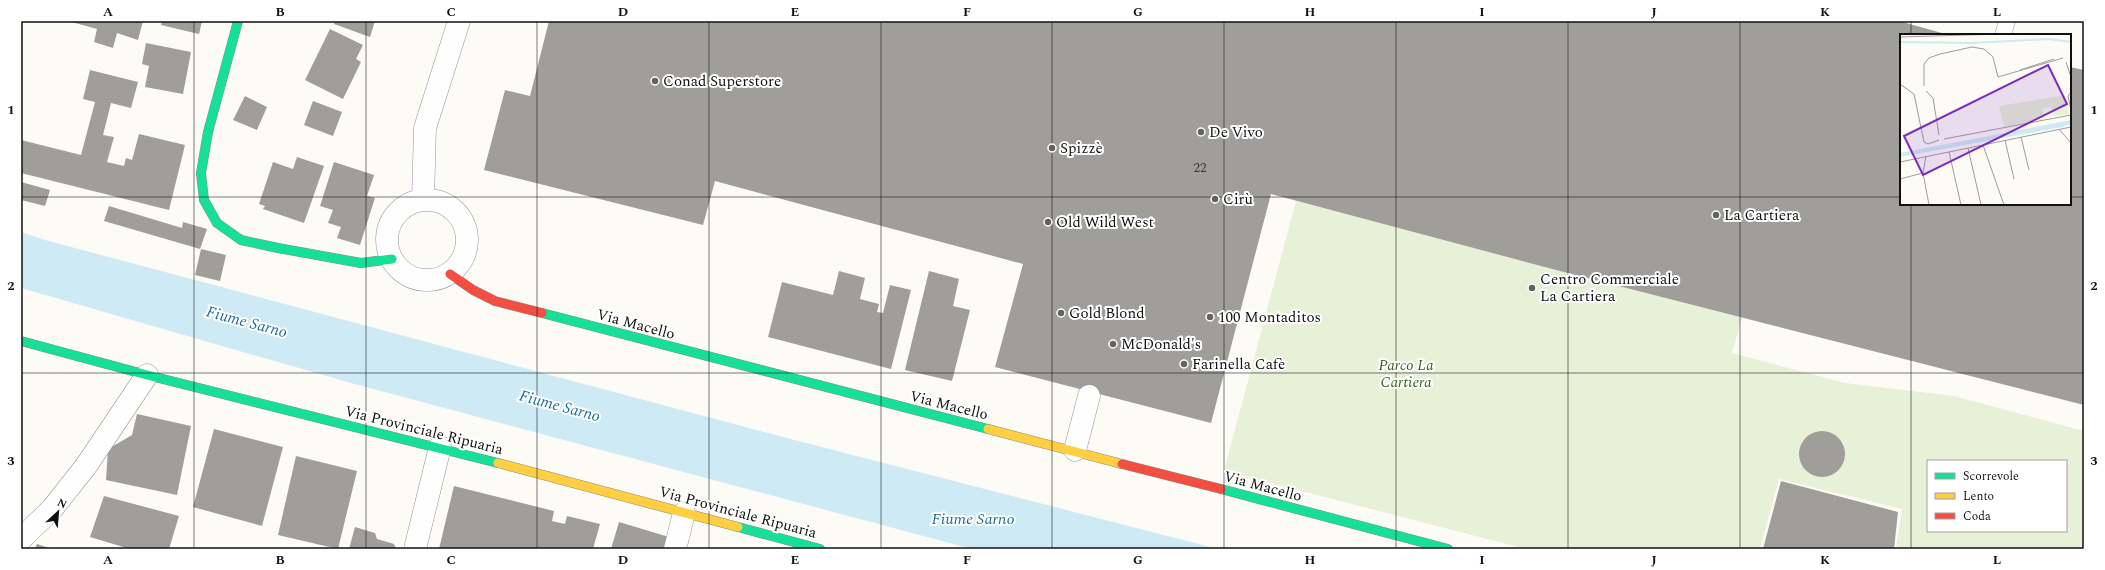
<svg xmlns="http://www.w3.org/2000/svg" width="2105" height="570" font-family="Spectral,serif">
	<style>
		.green { fill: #e7f1d7; fill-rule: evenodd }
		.water { fill: #cdeaf5 }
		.building { fill: #a09e9b }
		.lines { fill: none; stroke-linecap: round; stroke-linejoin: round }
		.lane-casing { stroke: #969694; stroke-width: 17 }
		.street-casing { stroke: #969694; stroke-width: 23 }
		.fast-casing { stroke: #8d8c8a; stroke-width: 10 }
		.slow-casing { stroke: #8d8c8a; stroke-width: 10 }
		.jam-casing { stroke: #8d8c8a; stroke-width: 10 }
		.lane { stroke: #fffefe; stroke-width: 16 }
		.street { stroke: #fffefe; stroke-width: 22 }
		.fast { stroke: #16e098; stroke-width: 9 }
		.slow { stroke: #ffcf43; stroke-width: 9 }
		.jam { stroke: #f24e42; stroke-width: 9 }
		.grid { fill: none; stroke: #101010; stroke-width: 1; stroke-opacity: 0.55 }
		.poi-dot { fill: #636260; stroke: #fff; stroke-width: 1.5 }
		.labels { text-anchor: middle; stroke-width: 4; stroke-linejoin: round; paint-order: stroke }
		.number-label { font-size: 13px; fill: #343433 }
		.poi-label { font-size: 15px; fill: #101010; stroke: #fff; text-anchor: start }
		.street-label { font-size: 15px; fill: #101010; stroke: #fff }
		.park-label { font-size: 15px; font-style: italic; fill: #346621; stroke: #fff }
		.water-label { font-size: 16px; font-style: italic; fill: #1c6d9e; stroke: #fff }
		.inset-river { fill: none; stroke: #cdeaf5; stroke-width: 2 }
		.inset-road { fill: none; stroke: #9e9d9a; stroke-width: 1 }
		.view { fill: #7b2cbf; fill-opacity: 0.15; stroke: #7b2cbf; stroke-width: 2 }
		.inset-edge { fill: none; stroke: #101010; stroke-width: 2 }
		.neatline { fill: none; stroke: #101010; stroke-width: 1.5 }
		.grid-label { font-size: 13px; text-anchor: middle; font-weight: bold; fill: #101010 }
	</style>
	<rect width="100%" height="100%" fill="#fcfbf6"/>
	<path class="green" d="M1296,201l446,117 -10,35 113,30 109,13 130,35v118h-188l6,-40 -123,-30 -19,70h-234l-302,-78zM1928,461h138v70h-138z"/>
	<path class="water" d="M21,232l24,8 730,195 443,114h-246l-621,-166 -330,-95z"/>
	<path class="building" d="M68,21h75l-5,19 -21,-7 -4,15 -19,-6 3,-13z
		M162,21h40l-3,13 -38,-9z
		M335,21h40l-5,16 -36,-13z
		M549,21h1350l50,14h-48v169h169v-137l14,3v335l-524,-134 -289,-77 -60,229 -216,-56 28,-103 -308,-83 -12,44 -219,-55 21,-80 25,6z
		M330,29l33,16 -7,14 5,3 -18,37 -38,-19z
		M146,43l45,9 -8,42 -38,-7 4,-21 -7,-2z
		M90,70l48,12 -7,26 -20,-5 -8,32 11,2 -7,25 17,4 2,-8 6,2 7,-26 46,11 -16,65 -148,-37v-33l60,15 14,-53 -12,-3z
		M245,96l22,11 -10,23 -24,-10z
		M313,101l29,11 -9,24 -29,-11z
		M297,157l27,9 -20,57 -41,-14 2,-3 -6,-2 14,-42 20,7z
		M334,162l40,13 -7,21 8,2 -15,47 -23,-7 4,-11 -13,-4 5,-13 -13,-4z
		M21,182l29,8 -5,16 -24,-6z
		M109,206l73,22 1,-6 24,7 -7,20 -96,-28z
		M201,249l25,6 -6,26 -25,-6z
		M839,271l26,7 -5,21 19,5 -2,8 6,1 7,-28 21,5 -20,79 -123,-32 14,-55 51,13z
		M929,271l30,8 -6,27 17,4 -18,71 -47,-11z
		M137,414l54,12 -14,69 -71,-15 2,-31 24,-14z
		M214,429l69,18 -21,79 -69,-19z
		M1799 454a23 23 0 1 1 46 0a23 23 0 1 1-46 0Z
		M296,456l61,15 -19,78 -60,-14z
		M1781,481l117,31 -4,37h-131z
		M454,486l100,25 -2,10 13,3 2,-8 33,8 -7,25h-154z
		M104,496l75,20 -10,33h-39l-40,-12z
		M619,522l50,15 -4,12h-54z
		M355,527l20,6 2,6 17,5 2,5h-47z
		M37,544l15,5h-17z"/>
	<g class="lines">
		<defs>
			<path id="lane" d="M2003,35l4,-14"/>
			<path id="street" d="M387 240a40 40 0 1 1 80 0a40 40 0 1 1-80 0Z
				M423,200l2,-72 34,-107
				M1075,450l14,-54
				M21,539l31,-30 34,-43 61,-91
				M415,549l25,-102
				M675,549l9,-36"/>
			<path id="fast" d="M238,21l-30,111 -7,41 3,27 13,23 24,17 37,8 83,15 31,-4
				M542,313l446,116
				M21,341l126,34 351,88
				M1221,489l227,60
				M738,527l82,22"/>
			<path id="slow" d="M988,429l134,35
				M498,463l240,64"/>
			<path id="jam" d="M450,274l23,16 22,11 47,12
				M1122,464l99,25"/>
		</defs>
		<use href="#lane" class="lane-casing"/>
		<use href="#street" class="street-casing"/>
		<use href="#fast" class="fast-casing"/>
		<use href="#slow" class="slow-casing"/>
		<use href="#jam" class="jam-casing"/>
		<use href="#lane" class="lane"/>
		<use href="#street" class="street"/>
		<use href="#fast" class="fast"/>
		<use href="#slow" class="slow"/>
		<use href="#jam" class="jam"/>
	</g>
	<path class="grid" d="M194,21v528M366,21v528M537,21v528M709,21v528M881,21v528M1052,21v528M1224,21v528M1396,21v528M1568,21v528M1740,21v528M1911,21v14M21,197h1880M2070,197h14M1911,204v345M21,373h2063"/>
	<g class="poi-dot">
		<circle cx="655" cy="81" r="4"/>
		<circle cx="1201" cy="132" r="4"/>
		<circle cx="1052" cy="148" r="4"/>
		<circle cx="1215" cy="199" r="4"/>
		<circle cx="1716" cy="215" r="4"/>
		<circle cx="1048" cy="222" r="4"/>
		<circle cx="1532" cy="288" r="4"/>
		<circle cx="1061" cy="313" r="4"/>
		<circle cx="1210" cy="317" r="4"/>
		<circle cx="1113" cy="344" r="4"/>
		<circle cx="1184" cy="364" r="4"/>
	</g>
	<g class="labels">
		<g class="number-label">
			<text x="1200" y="172">22</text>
		</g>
		<g class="poi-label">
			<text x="663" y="86">Conad Superstore</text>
			<text x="1209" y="137">De Vivo</text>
			<text x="1060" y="153">Spizzè</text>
			<text x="1223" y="204">Cirù</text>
			<text x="1724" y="220">La Cartiera</text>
			<text x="1056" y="227">Old Wild West</text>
			<text x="1540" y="284">Centro Commerciale<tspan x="1540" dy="17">La Cartiera</tspan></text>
			<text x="1069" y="318">Gold Blond</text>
			<text x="1218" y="322">100 Montaditos</text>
			<text x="1121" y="349">McDonald's</text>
			<text x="1192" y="369">Farinella Cafè</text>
		</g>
		<g class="street-label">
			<text transform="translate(636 324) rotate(15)" y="5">Via Macello</text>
			<text transform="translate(949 405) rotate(14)" y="5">Via Macello</text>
			<text transform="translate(424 430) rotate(14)" y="5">Via Provinciale Ripuaria</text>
			<text transform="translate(1263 486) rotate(15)" y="5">Via Macello</text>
			<text transform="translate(738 512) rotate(15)" y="5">Via Provinciale Ripuaria</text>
		</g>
		<g class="park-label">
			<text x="1406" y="370">Parco La<tspan x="1406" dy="17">Cartiera</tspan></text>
		</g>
		<g class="water-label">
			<text transform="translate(247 321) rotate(15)" y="6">Fiume Sarno</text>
			<text transform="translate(560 405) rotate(15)" y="6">Fiume Sarno</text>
			<text x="973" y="524">Fiume Sarno</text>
		</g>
	</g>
	<g transform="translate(1900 34)">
		<rect width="171" height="171" fill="#fcfbf6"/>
		<path d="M165,61l4,19 -15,2 -3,-9 -9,2 2,10 -40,8 -5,-21z" fill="#e7f1d7"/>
		<path d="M171,86v4l-9,3 -162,30v-4z" fill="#cdeaf5"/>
		<path class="inset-river" d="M0,8l72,1 77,-4 22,3"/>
		<path class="inset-road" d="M0,3l101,-3M166,28l5,15M120,36l34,-11M0,50l14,10 10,48 4,2 11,-4M24,52v-22l5,-6 11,-4 32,-7 12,2 9,8 5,20 65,-19M26,57l7,7 6,37M171,58l-3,4 3,14M159,95l12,14M121,103l8,33M44,105l127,-24M105,106l9,39M83,111l21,60M68,114l13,57M49,118l12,53M0,128l171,-35M23,139l6,32M0,145l23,-6 3,-17"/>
		<path class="view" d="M148,31l19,39 -144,71 -19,-39z"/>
		<rect width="171" height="171" class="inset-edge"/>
	</g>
	<rect width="2105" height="570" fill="none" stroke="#ffffff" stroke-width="44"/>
	<rect x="1927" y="460" width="140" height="72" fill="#ffffff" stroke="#9f9f9f"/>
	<rect x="1935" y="473" width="20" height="6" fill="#16e098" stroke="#9f9f9f"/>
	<text x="1963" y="480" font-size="12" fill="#101010">Scorrevole</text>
	<rect x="1935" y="493" width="20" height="6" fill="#ffcf43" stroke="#9f9f9f"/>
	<text x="1963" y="500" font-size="12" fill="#101010">Lento</text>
	<rect x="1935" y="513" width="20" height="6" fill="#f24e42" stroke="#9f9f9f"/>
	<text x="1963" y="520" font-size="12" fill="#101010">Coda</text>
	<g transform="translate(58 512) rotate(26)" stroke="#ffffff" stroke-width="3" paint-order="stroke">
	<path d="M0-3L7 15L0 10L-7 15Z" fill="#101010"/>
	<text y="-6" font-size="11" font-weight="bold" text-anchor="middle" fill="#101010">N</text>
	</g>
	<rect x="22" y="22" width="2061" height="526" class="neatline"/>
	<g class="grid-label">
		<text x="108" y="16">A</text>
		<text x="280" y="16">B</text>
		<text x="451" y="16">C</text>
		<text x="623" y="16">D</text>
		<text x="795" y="16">E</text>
		<text x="967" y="16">F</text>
		<text x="1138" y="16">G</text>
		<text x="1310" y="16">H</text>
		<text x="1482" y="16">I</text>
		<text x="1654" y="16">J</text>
		<text x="1825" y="16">K</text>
		<text x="1997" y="16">L</text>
		<text x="11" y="114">1</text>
		<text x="2094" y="114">1</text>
		<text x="11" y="290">2</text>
		<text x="2094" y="290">2</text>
		<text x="11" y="465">3</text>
		<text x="2094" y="465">3</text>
		<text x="108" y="564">A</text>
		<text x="280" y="564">B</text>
		<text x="451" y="564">C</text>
		<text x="623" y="564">D</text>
		<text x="795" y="564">E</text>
		<text x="967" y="564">F</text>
		<text x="1138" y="564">G</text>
		<text x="1310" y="564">H</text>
		<text x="1482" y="564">I</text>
		<text x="1654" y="564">J</text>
		<text x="1825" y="564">K</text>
		<text x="1997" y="564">L</text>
	</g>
</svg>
